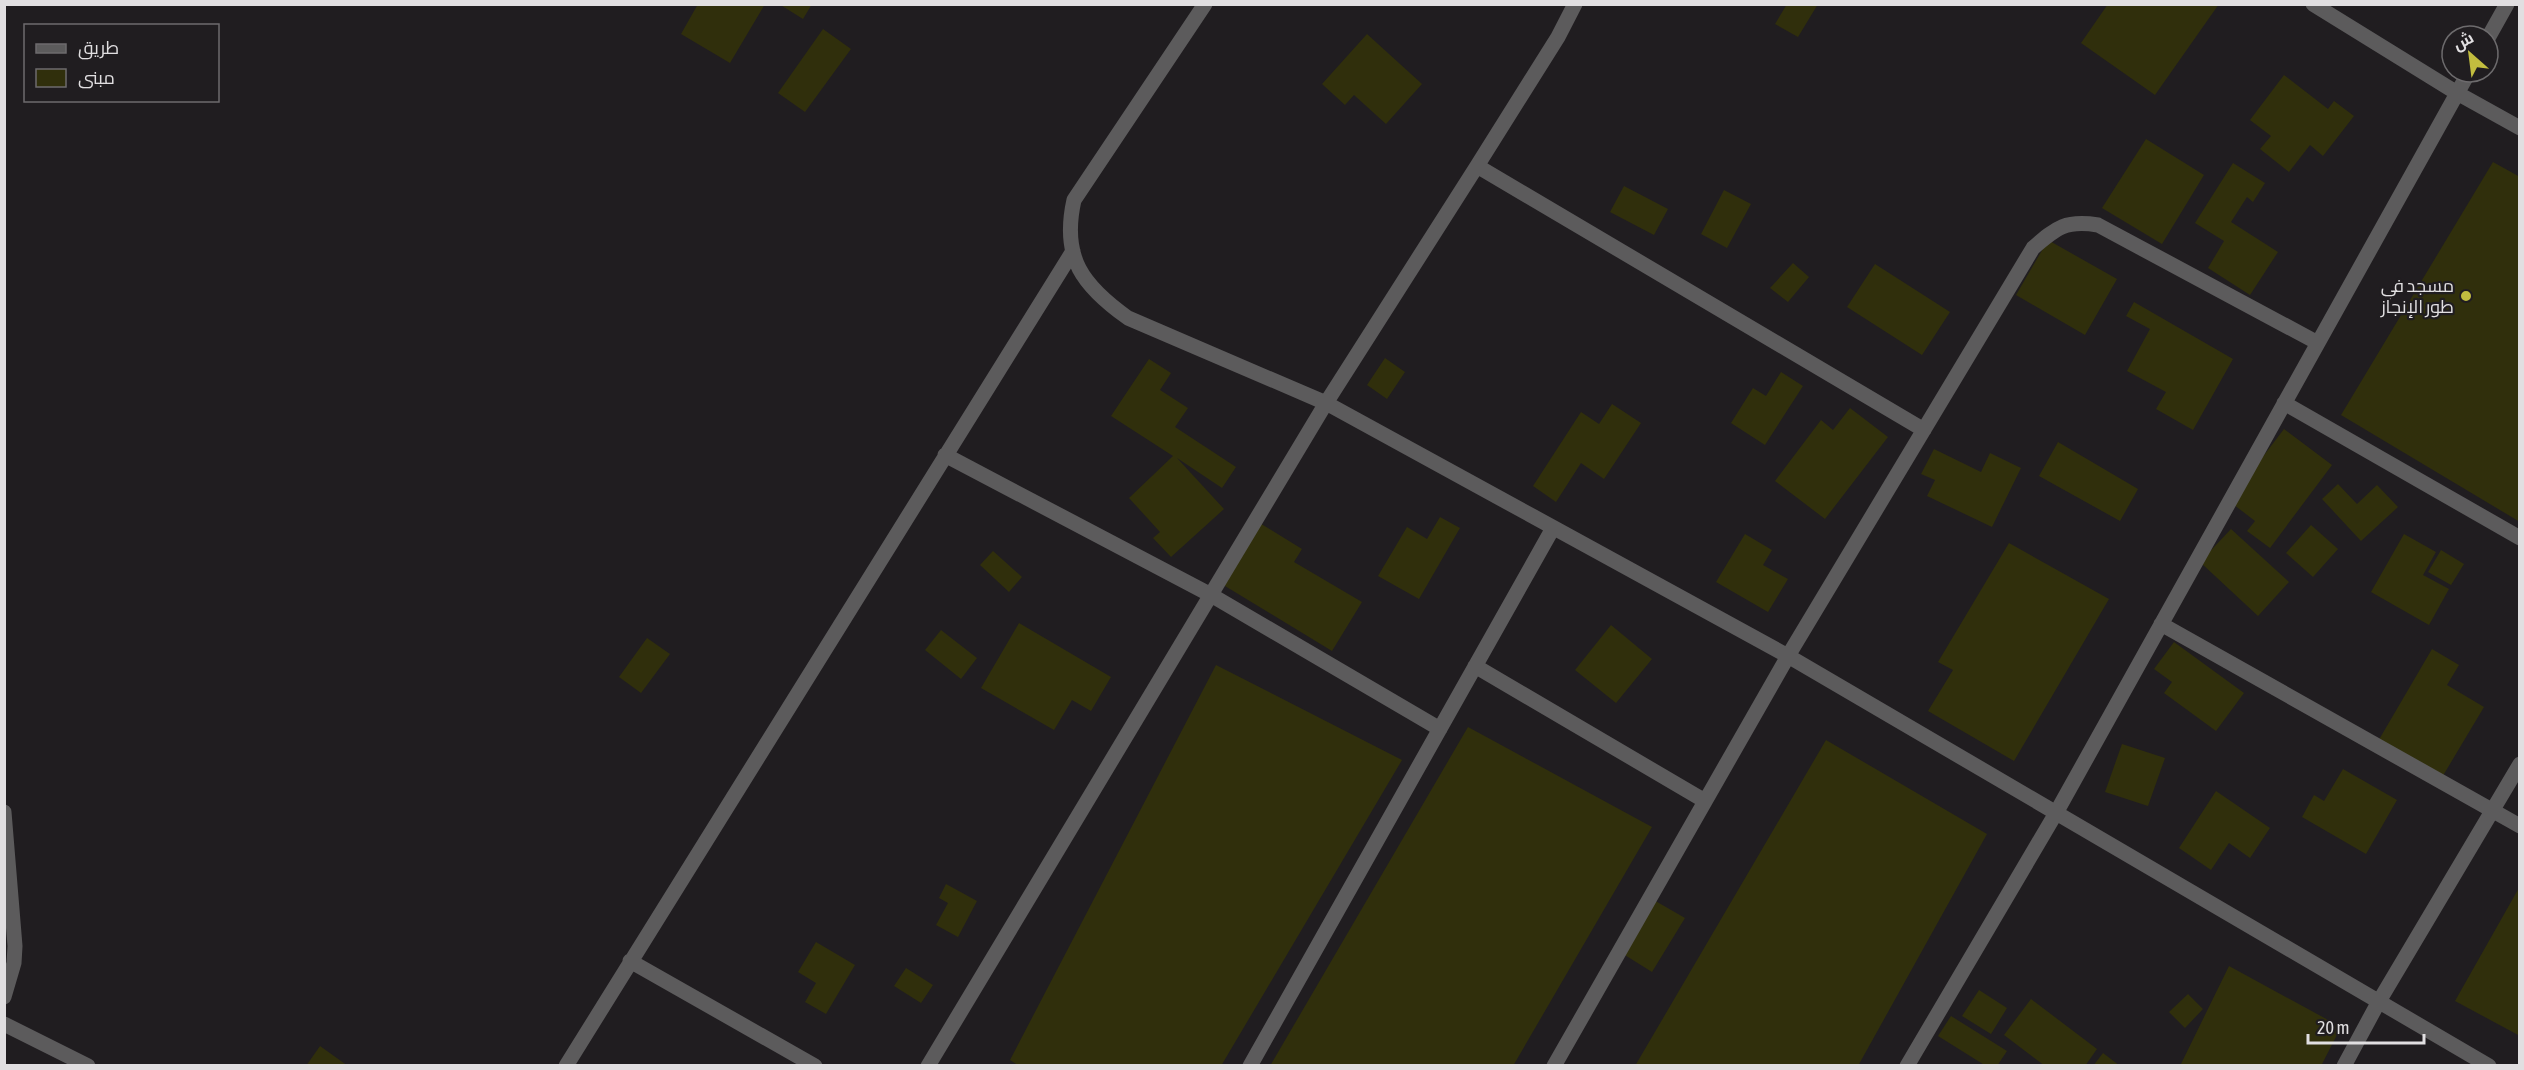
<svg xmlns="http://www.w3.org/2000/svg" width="2524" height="1070" font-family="'Asap Condensed',Cairo,sans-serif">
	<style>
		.building { fill: #302f0c }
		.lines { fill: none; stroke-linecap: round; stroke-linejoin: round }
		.minor { stroke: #5c5b5c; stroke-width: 15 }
		.poi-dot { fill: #c2bd3f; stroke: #201d20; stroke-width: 2 }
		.labels { text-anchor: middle; stroke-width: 4.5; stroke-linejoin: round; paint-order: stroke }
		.poi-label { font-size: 18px; fill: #e1dfe1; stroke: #201d20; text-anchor: end }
	</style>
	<rect width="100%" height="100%" fill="#201d20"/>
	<path class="building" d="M698,4h67l-35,59 -49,-29z
		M779,4h33l-9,15z
		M1787,4h31l-20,33 -23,-13z
		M2108,4h111l-64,91 -74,-52z
		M823,29l28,20 -46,63 -27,-19z
		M1367,34l55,50 -36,40 -32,-29 -9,10 -23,-21z
		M2284,75l44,34 6,-8 20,15 -31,40 -13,-11 -21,27 -29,-23 11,-13 -21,-16z
		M2146,139l58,36 -42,69 -60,-36z
		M2493,162l27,15v345l-179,-107z
		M2233,163l32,20 -12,19 -6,-5 -16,25 47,30 -28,43 -42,-27 16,-27 -29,-18z
		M1624,186l44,23 -14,26 -44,-23z
		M1724,190l27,14 -24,44 -26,-14z
		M2048,240l69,39 -32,56 -69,-40z
		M1793,263l16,14 -21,25 -18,-14z
		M1875,264l75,48 -28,43 -75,-48z
		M2134,302l99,57 -40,71 -37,-21 10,-17 -39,-21 23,-42 -24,-13z
		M1385,358l20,14 -18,27 -20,-14z
		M1149,359l22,14 -11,17 28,18 -13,19 61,40 -14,21 -45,-30 47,51 -53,48 -18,-19 7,-6 -31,-34 44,-42 -62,-40z
		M1781,372l22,14 -38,59 -34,-22 22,-35 13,8z
		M1612,404l29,19 -37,56 -23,-16 -25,39 -23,-16 48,-74 18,12z
		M1850,408l38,29 -63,82 -50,-38 46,-61 12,10z
		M2284,429l48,36 -62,83 -23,-17 8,-10 -26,-20z
		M2058,442l80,47 -18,32 -81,-45z
		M1934,449l47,23 9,-19 31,15 -29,59 -65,-31 8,-16 -14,-6z
		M2338,484l19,20 20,-19 21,22 -37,34 -39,-42z
		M1440,517l20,11 -41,71 -41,-23 29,-49 20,12z
		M1258,522l44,27 -8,13 68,40 -30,49 -112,-68z
		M2311,525l27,24 -25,28 -27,-24z
		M2231,529l58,53 -31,34 -58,-54z
		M1745,534l27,16 -9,15 25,14 -20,33 -52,-30z
		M2404,534l32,18 -13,23 26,14 -20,36 -58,-33z
		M2009,543l100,56 -95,162 -86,-50 25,-41 -15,-8z
		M2441,550l23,14 -13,21 -23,-13z
		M993,551l29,26 -13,15 -29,-27z
		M1019,623l92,54 -20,34 -19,-11 -18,30 -73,-42z
		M1611,625l41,34 -36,44 -41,-33z
		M941,630l36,28 -16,21 -36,-29z
		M647,638l23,16 -29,39 -22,-16z
		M2174,642l70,51 -28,38 -52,-38 8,-11 -18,-13z
		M2432,649l27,16 -12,20 37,22 -43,72 -64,-36z
		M1216,665l186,95 -181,306h-202l-9,-6z
		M1468,727l184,100 -139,239h-243z
		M1826,740l161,94 -129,232h-223z
		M2122,744l43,14 -17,48 -43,-14z
		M2343,769l54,31 -31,54 -64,-37 12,-22 10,6z
		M2216,791l54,37 -20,30 -21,-15 -18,27 -32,-22z
		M946,884l31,17 -19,36 -22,-12 12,-22 -9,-5z
		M2520,886v150l-65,-35z
		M1652,899l33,19 -33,54 -32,-20z
		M816,942l39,23 -29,49 -21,-12 11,-19 -18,-11z
		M2229,966l112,61 -20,39h-141z
		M906,968l27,17 -12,18 -27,-17z
		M1979,990l28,18 -16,26 -29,-18z
		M2188,994l15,15 -18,19 -16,-16z
		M2031,999l66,50 -12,17h-40l-41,-31z
		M1951,1016l56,35 -10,15h-11l-48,-30z
		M320,1046l28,20h-42z
		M2103,1053l17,13h-27z"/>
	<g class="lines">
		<path class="minor" d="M1205,4l-131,196c-13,58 9,86 54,118l198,85 462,253 701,410
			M2313,4l144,89 63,35
			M2488,38l19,-34
			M1477,166l447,264
			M2284,403l236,135
			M945,455l266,140 229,134
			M2161,624l359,202
			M1475,666l230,135
			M4,812l11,134 -1,17 -10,34
			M630,961l185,105
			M4,1024l84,42
			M566,1066l507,-815
			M928,1066l398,-663 151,-237 81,-129 17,-33
			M1250,1066l303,-538
			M1554,1066l234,-410 245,-408c24,-21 33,-28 65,-23l220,118
			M1907,1066l149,-253 413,-741
			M2344,1066l34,-63 142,-239"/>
	</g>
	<circle class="poi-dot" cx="2466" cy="296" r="6"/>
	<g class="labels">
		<g class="poi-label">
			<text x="2454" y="292">مسجد في<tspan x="2454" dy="21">طور الإنجاز</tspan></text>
		</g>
	</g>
	<rect width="2524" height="1070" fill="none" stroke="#e1dfe1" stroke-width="12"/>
	<rect x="24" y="24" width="195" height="78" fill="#201d20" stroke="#6d6b6d" stroke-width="1.5"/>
	<rect x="36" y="44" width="30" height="9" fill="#5c5b5c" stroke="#6d6b6d" stroke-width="1.5"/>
	<text x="78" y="54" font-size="18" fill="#e1dfe1">طريق</text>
	<rect x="36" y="69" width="30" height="18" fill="#302f0c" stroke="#6d6b6d" stroke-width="1.5"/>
	<text x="78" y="84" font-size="18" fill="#e1dfe1">مبنى</text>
	<g transform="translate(2470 54) rotate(332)"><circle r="28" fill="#201d20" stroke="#6d6b6d" stroke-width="1.5"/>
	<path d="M0-4.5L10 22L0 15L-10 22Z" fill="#c2bd3f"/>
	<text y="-9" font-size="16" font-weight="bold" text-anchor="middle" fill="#e1dfe1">ش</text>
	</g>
	<path d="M2308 1034v9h116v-9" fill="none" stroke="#e1dfe1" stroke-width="3"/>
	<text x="2317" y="1034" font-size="18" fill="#e1dfe1" stroke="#201d20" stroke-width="4.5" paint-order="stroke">20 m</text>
</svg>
